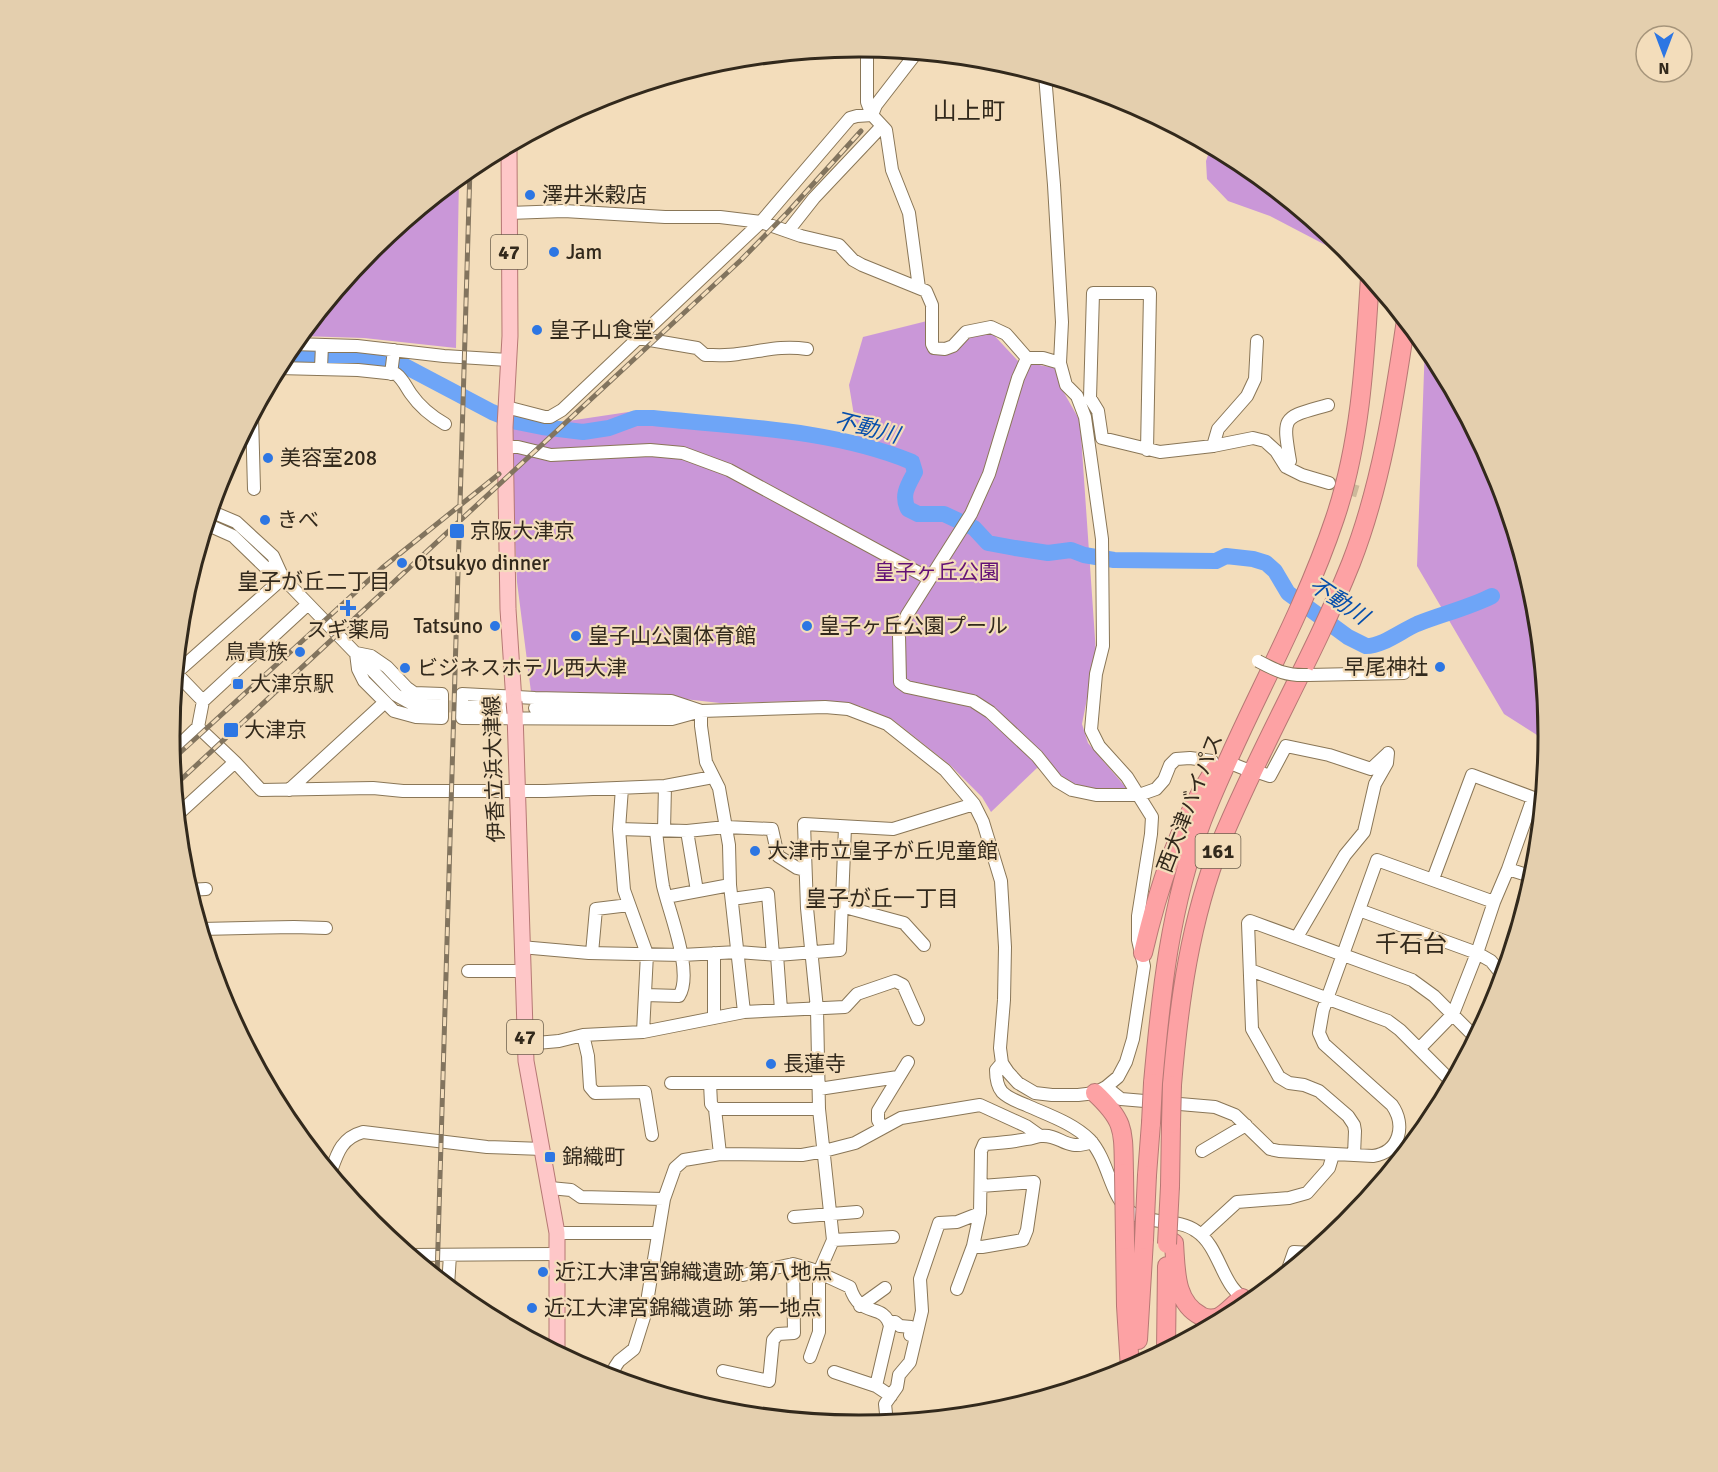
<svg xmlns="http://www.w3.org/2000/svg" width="1718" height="1472" font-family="Signika,'Noto Sans JP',sans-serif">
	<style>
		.green { fill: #ca97d8 }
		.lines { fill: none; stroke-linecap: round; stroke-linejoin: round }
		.river { stroke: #6ea5f7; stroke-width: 16 }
		.minor-tunnel { stroke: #ccb99b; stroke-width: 12; stroke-dasharray: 12 6; stroke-linecap: butt }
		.minor-casing { stroke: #897657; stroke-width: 14 }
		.major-casing { stroke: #b67874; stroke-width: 17 }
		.highway-casing { stroke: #b67874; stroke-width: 20 }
		.minor { stroke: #fff; stroke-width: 12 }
		.major { stroke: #fec7c8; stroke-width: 15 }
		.highway { stroke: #fda2a4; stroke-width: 18 }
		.rail-casing { stroke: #82745e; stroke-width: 5 }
		.rail { stroke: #f3ddbb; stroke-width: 3; stroke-dasharray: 9; stroke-linecap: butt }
		.minor-bridge-casing { stroke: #897657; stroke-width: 14; stroke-linecap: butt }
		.major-bridge-casing { stroke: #b67874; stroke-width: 17; stroke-linecap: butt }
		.highway-bridge-casing { stroke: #b67874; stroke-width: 20; stroke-linecap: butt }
		.minor-bridge { stroke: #fff; stroke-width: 12 }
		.major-bridge { stroke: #fec7c8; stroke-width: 15 }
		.highway-bridge { stroke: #fda2a4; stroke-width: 18 }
		.poi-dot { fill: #2d76e3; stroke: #f3ddbb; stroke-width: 2 }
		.labels { text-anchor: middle; stroke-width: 4.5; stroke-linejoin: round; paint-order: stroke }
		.shield { fill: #f3ddbb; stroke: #6c5f4c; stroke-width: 1.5 }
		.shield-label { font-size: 20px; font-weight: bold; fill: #32291c }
		.poi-label { font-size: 21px; fill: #32291c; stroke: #f3ddbb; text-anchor: start }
		.park-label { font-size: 21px; fill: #631176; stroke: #f3ddbb }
		.street-label { font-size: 21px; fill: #32291c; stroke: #f3ddbb }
		.water-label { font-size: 22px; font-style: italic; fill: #054eac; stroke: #f3ddbb }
		.neighbourhood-label { font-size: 22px; fill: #32291c; stroke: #f3ddbb }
		.quarter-label { font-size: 24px; fill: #32291c; stroke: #f3ddbb }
		.rim { fill: none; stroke: #32291c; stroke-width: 3 }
	</style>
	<rect width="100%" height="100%" fill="#f3ddbb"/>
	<path class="green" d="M1211,146l31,17 105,86 11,13 -88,-46 -42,-15 -21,-22 -1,-18z
		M459,177l-3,171 -92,-10 -64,-2 72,-88z
		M927,321l1,30 23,3 20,-17 20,-5 27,29 37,7 8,23 17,30 16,232 -14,71 6,19 40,47h-31l-21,-5 -39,-17 -46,44 -9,-15 -32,-32 -57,-45 -33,-14 -53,-5 -87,2 -36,-4 -153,-7 -14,-110 -8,-167 39,9 87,-13 223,29 -9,-55 14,-48z
		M1425,344l7,9 64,119 39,130 13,140 -44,-28 -87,-148z"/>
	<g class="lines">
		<path class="river" d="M284,356l99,3 18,5 91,48 25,10 25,5 41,5 26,-4 27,-10h17c86,9 179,11 259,44l3,10c-7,13 -14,23 -7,37l10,5h26l30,14 14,15 27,5 33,5 23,-3 13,5 30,5 102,1 10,-5 27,3 13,4 9,8 13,22 60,44 18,9c17,0 35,-15 51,-22 25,-10 51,-16 75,-28"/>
		<path class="minor-tunnel" d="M1329,483l50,15
			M439,706l28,1"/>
		<defs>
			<path id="minor" d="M867,47v55l5,13 14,15 6,40 17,43 10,75
				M509,213l55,-2 101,6h55l41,5 40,14 38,9 14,15 9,5 64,26 6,14v39l2,4 11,1 8,-3 13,-14 25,-5 15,7 21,24h16l17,5
				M788,231l26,-33 68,-72
				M638,338l59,10 8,7c10,0 22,1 33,-1 25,-3 43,-9 69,-5
				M293,344l64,2 87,10 64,4
				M1027,358l-9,20 -29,96 -18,40 -64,101 -8,20 1,47 7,5 66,14 17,11 47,44 20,25 15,9 24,5h43l17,-6 8,-9 6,-15 6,-6 14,-1 22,3
				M278,368l80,2 38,4c7,5 10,13 15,20 9,13 20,22 34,30
				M321,368l1,-23
				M391,374l3,-24
				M506,407l39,10h5l12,-7 199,-188 89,-104 7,-2 15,-1 4,-10 41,-53
				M252,416l2,73
				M1213,446l5,-17 29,-33 8,-17 2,-38
				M506,447h12l33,8 99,-5 33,3 46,17 201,109
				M1147,450l3,-157h-57l-3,105 8,13 4,27 58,14 53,-6 40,-8 12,3 11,10 10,16 16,8 27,8
				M1286,467l4,-6c-8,-47 -7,-43 38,-56
				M210,511l26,11 37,34 10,22
				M206,524l27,12 31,30 19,12 113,117 18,10 25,1
				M356,653l15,3 16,11 20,21 7,5 28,1v24l-26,-1 -22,-6 -30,-30 -6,-12z
				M1308,675l96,-2
				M462,694l73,4 136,3 30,10 -29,8 -210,-1z
				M203,701l-27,-28 107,-95
				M467,707h39
				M535,708l166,3 124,-4 23,2 39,15 58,46 29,34 9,18 18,59 4,66 -1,53 -4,48 2,15 6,9 10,11 17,10 17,2h26l17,-2 11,-6 12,-10 8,-15 7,-23 11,-73 -6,-26v-24l13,-82 1,-17 -25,-40 -28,-31 -8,-16 5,-56 7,-28 -1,-107 -17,-122 -8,-21 -11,-11 -6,-22 2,-41 -8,-137 -9,-110
				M701,711v15l5,36 13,26 10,57 1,40 14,127
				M198,727l37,35 26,28 112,-2 30,3h142l120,-5 48,-9
				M171,753l27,-26 5,-26 105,-97
				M1235,765l10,4
				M1261,773l9,3 16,-30 43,9 42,14 17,-16
				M622,788l-3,41 5,61 23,64 -4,78
				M289,790l95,-87
				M1533,798l-25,71 25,8
				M177,815l58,-53
				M619,829l68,2 39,-4 46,2 6,27 19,12 8,2
				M664,830l1,-44
				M687,831l10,60
				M1433,879l39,-104 70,26
				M189,890l17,-1
				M666,897l64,-12
				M732,899l36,-5 5,61
				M1494,902l14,-33
				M841,906l63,17 20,22
				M1359,910l118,43 -24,61 -34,35
				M201,929l93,-2 32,1
				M1297,937l48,-82 19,-23 11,-48 12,-21 1,-10
				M521,947l68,6 93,2 56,-3 39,3 63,-5 5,-123
				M592,953l4,-44 33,-4
				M714,953v65
				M777,955l4,55
				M1250,970l138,51 12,9 52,52
				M468,971h54
				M645,995l34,1c15,-23 -10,-84 -16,-110 -3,-18 -5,-37 -7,-55
				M583,1035l5,21 2,31 5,6 50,-1 7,43
				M525,1044l34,-3 24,-6 60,-3 101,-20 101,-5 12,-13 38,-13 8,4 15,34
				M1002,1063l-6,7c0,8 1,16 6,22 6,6 16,10 24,13 22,10 47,18 64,35 18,20 20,53 37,69 17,17 50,8 69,22 26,17 25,60 55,71
				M671,1083h39
				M1106,1087l15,12 94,8 20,8 35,34 9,2 94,5c27,-4 33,-31 19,-51l-68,-61 -5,-11 4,-23 54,-150 117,42 -17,51 14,8 12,15
				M819,1089l79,-12
				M715,1109h104
				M882,1128l-4,-8v-9l30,-49
				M1202,1151l44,-26
				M720,1154l-5,-45 -4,-5 -1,-21h109
				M1354,1155l1,-24 -1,-6 -6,-9 -29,-25 -15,-6 -15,-2 -10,-6 -27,-48 -4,-106 2,-2 162,59 22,16 42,42
				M330,1174c7,-20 11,-36 33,-42l124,15 56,2
				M550,1188l21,2 10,7 83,2
				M794,1217l63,-5
				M557,1233h101
				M1201,1235l36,-33 52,-4 18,-5 22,-25 4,-13
				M833,1240l60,-3
				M973,1246l9,1 41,-7 4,-10 7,-48 -53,4
				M410,1255l148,-1
				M695,1271h26l22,4 50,-11 18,5 39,18c10,33 33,14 40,39l-14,60 15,10
				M1287,1272l7,-20 17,1
				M448,1286l2,-31
				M957,1289l16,-43 7,-33
				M860,1306l25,-18
				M889,1323l6,-1 5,4 11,1 -1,8 6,-1
				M810,1357l9,-25v-60l14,-32 -14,-131 -2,-100 -10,-101 -3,-84 89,5 81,-25
				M723,1371l46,10 4,-41 5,-6 16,-1 -1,-69
				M834,1372l42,14
				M613,1378l2,-11 4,-6 15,-12 11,-35 19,-115 11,-31 9,-8 36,-6 82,1 22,-4 31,-8 46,-25 79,-13 46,21 14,10
				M887,1423l-2,-19 12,-17 2,-12 11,-13 12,-51 -2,-32 19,-56 18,-1 23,-9 1,-62 3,-7c14,-1 29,-2 43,-5 5,0 10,-3 14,-3 21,-2 23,16 51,6"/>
			<path id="major" d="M509,145l1,191 -5,91 3,182 6,93
				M515,713l11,348 31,172v120"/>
			<path id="highway" d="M1143,953c15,-64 35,-128 72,-184
				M1153,1083c8,-90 17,-177 49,-262 40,-103 98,-198 133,-303 26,-77 30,-161 35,-241
				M1172,1085c7,-83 18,-165 49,-243 39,-95 92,-184 130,-279 30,-77 43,-161 55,-243
				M1095,1093c31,29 28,38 29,80
				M1147,1175l4,-52
				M1170,1186l1,-62
				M1125,1240l1,66 4,63
				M1174,1243c2,26 0,59 27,73 5,3 13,3 18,1 8,-4 15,-13 23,-19
				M1138,1340l6,-100
				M1166,1350l1,-84"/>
		</defs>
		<use href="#minor" class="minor-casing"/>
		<use href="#major" class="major-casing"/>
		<use href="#highway" class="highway-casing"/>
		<use href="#minor" class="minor"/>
		<use href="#major" class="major"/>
		<use href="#highway" class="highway"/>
		<defs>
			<path id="rail" d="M172,760l210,-192 117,-94
				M174,786l567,-526 46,-47 74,-82
				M437,1278l33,-1110"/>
		</defs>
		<use href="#rail" class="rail-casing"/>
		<use href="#rail" class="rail"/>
		<defs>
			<path id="minor-bridge" d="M1258,661c19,10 28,15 50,14"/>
			<path id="major-bridge" d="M514,702l1,11"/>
			<path id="highway-bridge" d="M1151,1123l2,-40
				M1171,1124l1,-39
				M1124,1173l1,67
				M1144,1240l3,-65
				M1167,1244l3,-58"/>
		</defs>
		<use href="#minor-bridge" class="minor-bridge-casing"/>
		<use href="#major-bridge" class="major-bridge-casing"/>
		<use href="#highway-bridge" class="highway-bridge-casing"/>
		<use href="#minor-bridge" class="minor-bridge"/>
		<use href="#major-bridge" class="major-bridge"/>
		<use href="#highway-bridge" class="highway-bridge"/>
	</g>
	<g class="poi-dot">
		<circle cx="530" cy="195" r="6"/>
		<circle cx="554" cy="252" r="6"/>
		<circle cx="537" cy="330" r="6"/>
		<circle cx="268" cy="458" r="6"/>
		<circle cx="265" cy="520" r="6"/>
		<rect x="449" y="523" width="16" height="16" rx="3"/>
		<circle cx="402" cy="563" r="6"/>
		<path d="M345 599h6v6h6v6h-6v6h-6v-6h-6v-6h6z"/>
		<circle cx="495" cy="626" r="6"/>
		<circle cx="807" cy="626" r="6"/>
		<circle cx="576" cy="636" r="6"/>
		<circle cx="300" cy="652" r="6"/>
		<circle cx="1440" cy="667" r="6"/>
		<circle cx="405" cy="668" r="6"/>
		<rect x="232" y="678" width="12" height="12" rx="3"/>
		<rect x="223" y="722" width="16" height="16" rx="3"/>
		<circle cx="755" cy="851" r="6"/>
		<circle cx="771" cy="1064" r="6"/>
		<rect x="544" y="1151" width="12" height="12" rx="3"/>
		<circle cx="543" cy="1272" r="6"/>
		<circle cx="532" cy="1308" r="6"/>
	</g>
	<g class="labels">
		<g class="shield">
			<rect x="491" y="235" width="36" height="34" rx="4.5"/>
			<rect x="1195.5" y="834" width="45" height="34" rx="4.5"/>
			<rect x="507" y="1020" width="36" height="34" rx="4.5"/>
		</g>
		<g class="shield-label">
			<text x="509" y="259">47</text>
			<text x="1218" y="858">161</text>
			<text x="525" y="1044">47</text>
		</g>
		<g class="poi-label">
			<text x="542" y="202">澤井米穀店</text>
			<text x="566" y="259">Jam</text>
			<text x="549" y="337">皇子山食堂</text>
			<text x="280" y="465">美容室208</text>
			<text x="277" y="527">きべ</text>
			<text x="470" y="538">京阪大津京</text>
			<text x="414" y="570">Otsukyo dinner</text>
			<text x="483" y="633" text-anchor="end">Tatsuno</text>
			<text x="819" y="633">皇子ヶ丘公園プール</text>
			<text x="348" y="637" text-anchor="middle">スギ薬局</text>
			<text x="588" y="643">皇子山公園体育館</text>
			<text x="288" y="659" text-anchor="end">鳥貴族</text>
			<text x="1428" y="674" text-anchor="end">早尾神社</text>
			<text x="417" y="675">ビジネスホテル西大津</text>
			<text x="250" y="691">大津京駅</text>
			<text x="244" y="737">大津京</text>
			<text x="767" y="858">大津市立皇子が丘児童館</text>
			<text x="783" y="1071">長蓮寺</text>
			<text x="562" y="1164">錦織町</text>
			<text x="555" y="1279">近江大津宮錦織遺跡 第八地点</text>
			<text x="544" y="1315">近江大津宮錦織遺跡 第一地点</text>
		</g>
		<g class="park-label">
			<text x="937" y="579">皇子ヶ丘公園</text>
		</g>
		<g class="street-label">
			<text transform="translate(494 769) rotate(-92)" y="7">伊香立浜大津線</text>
			<text transform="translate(1190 803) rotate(-69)" y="7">西大津バイパス</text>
		</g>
		<g class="water-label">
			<text transform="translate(867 427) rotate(14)" y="8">不動川</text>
			<text transform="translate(1339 600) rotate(34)" y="8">不動川</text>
		</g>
		<g class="neighbourhood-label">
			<text x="314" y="589">皇子が丘二丁目</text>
			<text x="882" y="906">皇子が丘一丁目</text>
		</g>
		<g class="quarter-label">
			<text x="969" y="119">山上町</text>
			<text x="1411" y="952">千石台</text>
		</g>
	</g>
	<path d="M0 0H1718V1472H0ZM180 736a679 679 0 1 1 1358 0a679 679 0 1 1-1358 0Z" fill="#e4cfae" fill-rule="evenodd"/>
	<path class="rim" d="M180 736a679 679 0 1 1 1358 0a679 679 0 1 1-1358 0Z"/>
	<g transform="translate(1664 54) rotate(180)"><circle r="28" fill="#f3ddbb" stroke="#a6957b" stroke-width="1.5"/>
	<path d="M0-4.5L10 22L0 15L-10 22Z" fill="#2d76e3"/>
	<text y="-9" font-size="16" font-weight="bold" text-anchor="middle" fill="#32291c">N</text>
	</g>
</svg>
